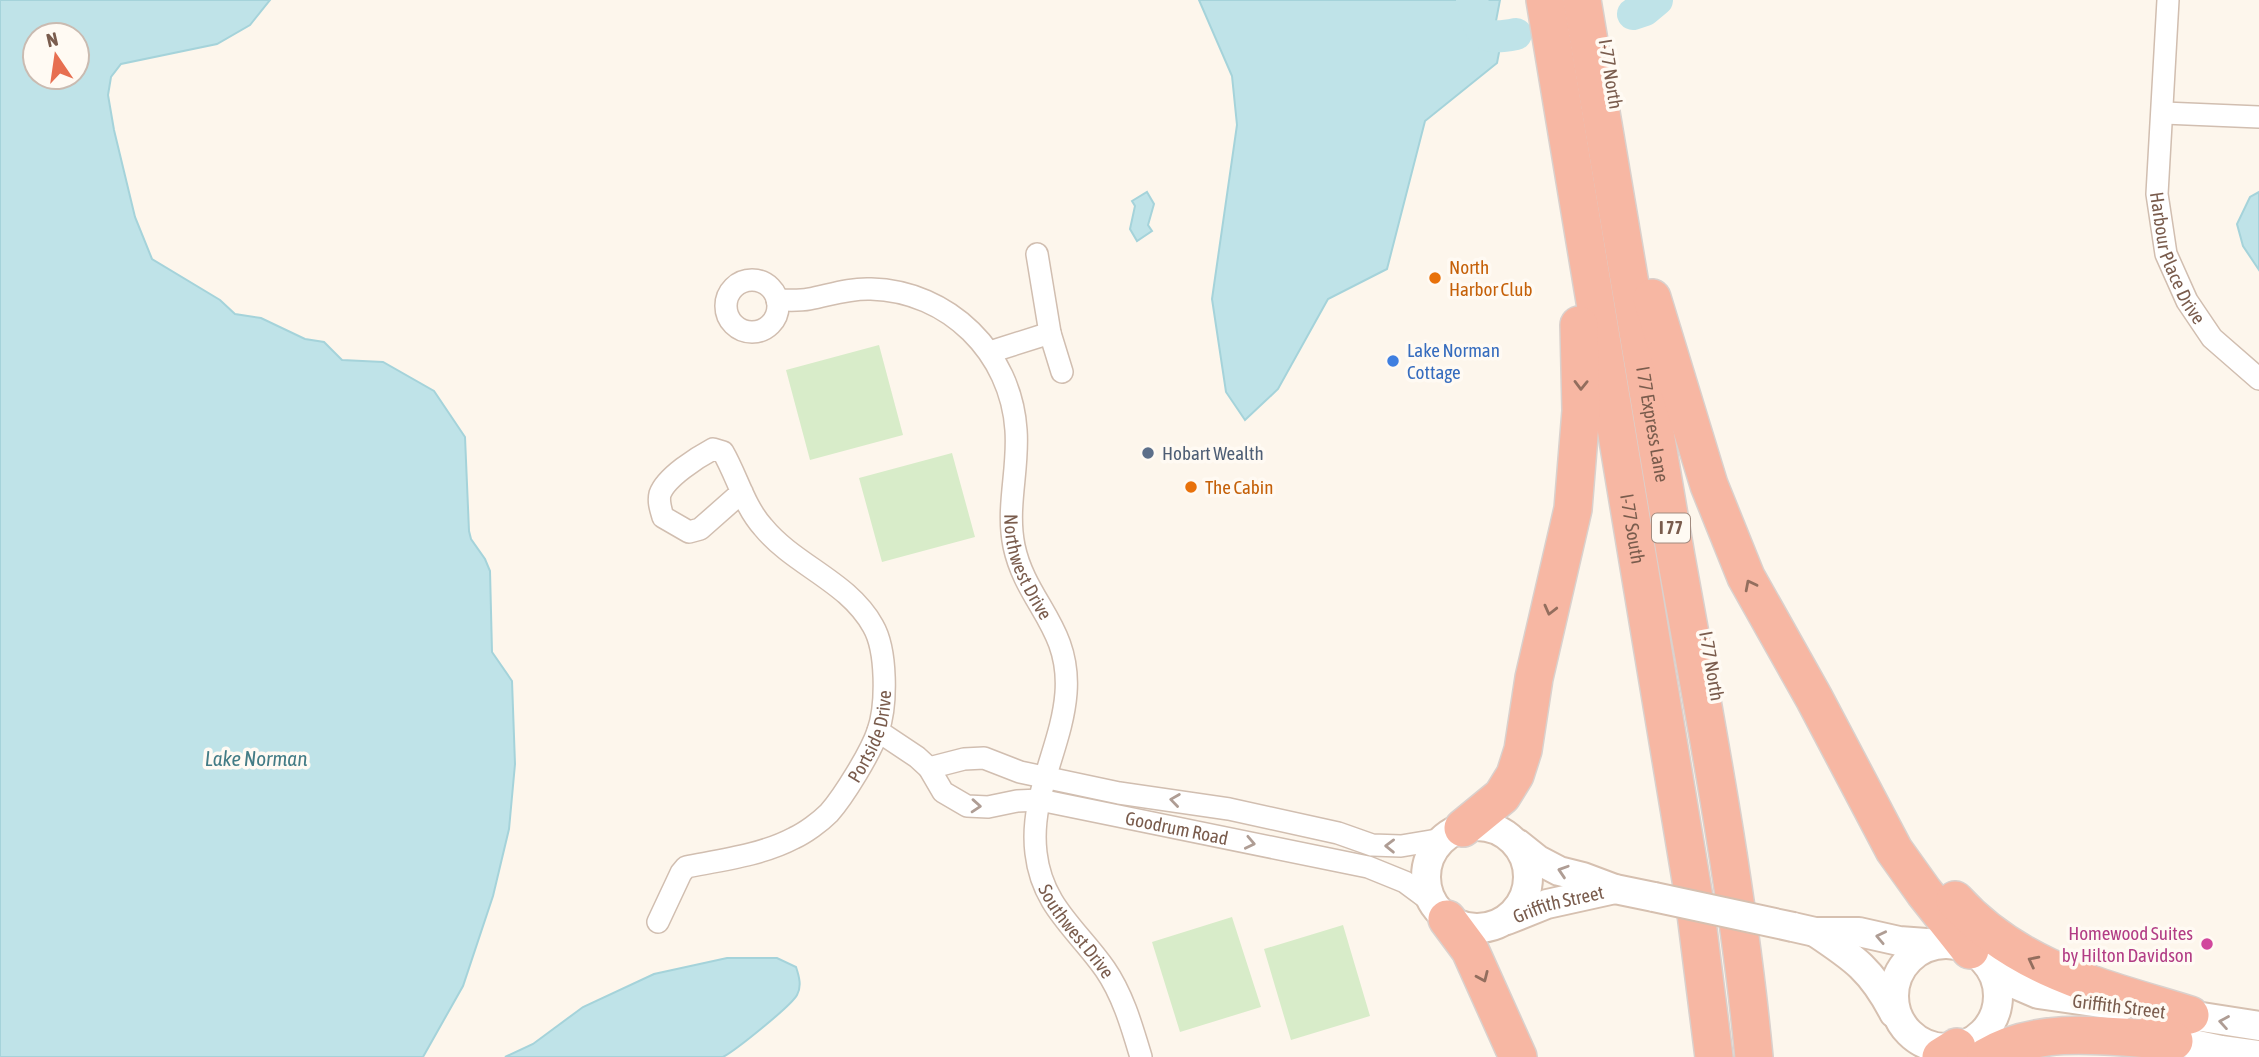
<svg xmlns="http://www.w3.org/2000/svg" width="2259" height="1057" font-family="'Asap Condensed',sans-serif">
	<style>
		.green { fill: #d8ecc9 }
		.water { fill: #bfe3e8; stroke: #a5d3da; stroke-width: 2; fill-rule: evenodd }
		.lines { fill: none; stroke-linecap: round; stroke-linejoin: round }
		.river { stroke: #bfe3e8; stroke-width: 32 }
		.street-casing { stroke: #d1beb0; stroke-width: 24 }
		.secondary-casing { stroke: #d6c0b0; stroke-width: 32 }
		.highway-casing { stroke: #dad1cd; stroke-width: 40 }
		.street { stroke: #fff; stroke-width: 21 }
		.secondary { stroke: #fff; stroke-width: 28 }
		.highway { stroke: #f7b7a3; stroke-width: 37 }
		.secondary-bridge-casing { stroke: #d6c0b0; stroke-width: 32; stroke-linecap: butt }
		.secondary-bridge { stroke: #fff; stroke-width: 28 }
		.oneway { stroke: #936e5e }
		.oneway2 { stroke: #af9d94 }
		.food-dot { fill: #e8710a; stroke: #fffaf3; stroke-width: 2.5 }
		.shop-dot { fill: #3f7fe0; stroke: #fffaf3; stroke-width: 2.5 }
		.service-dot { fill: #5c6f8a; stroke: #fffaf3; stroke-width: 2.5 }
		.hotel-dot { fill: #d1479c; stroke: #fffaf3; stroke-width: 2.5 }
		.labels { text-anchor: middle; stroke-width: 7; stroke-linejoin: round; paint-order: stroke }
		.shield { fill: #fffaf3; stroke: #a28b7f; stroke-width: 2 }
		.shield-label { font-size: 18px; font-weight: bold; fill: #7a5c4d }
		.street-label { font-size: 19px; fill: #7a5c4d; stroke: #fffaf3 }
		.food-label { font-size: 19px; fill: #c56008; stroke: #fffaf3; text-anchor: start }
		.shop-label { font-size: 19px; fill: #366cbe; stroke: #fffaf3; text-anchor: start }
		.service-label { font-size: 19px; fill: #4e5e75; stroke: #fffaf3; text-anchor: start }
		.hotel-label { font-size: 19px; fill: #b23c85; stroke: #fffaf3; text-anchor: end }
		.water-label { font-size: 21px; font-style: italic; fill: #437c86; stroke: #fffaf3 }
	</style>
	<rect width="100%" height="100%" fill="#fdf6ec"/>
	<path class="green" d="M879,345l24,90 -93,25 -24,-90z
		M952,453l23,84 -93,25 -23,-84z
		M1232,917l29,90 -81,25 -28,-90z
		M1343,925l27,91 -79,24 -27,-91z"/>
	<path class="water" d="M0,0h270l-20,25 -33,19 -96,20 -10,13 -3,18 6,35 21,87 17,42 68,41 15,14 26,4 44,21 19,3 18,18 41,2 51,29 31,46 4,94 2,8 14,20 5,12 2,81 20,29 3,83 -6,65 -16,67 -30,90 -40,71h-423zM35,35h42v42h-42z
		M1199,0h301l-4,21 6,16 -5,26 -72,58 -38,148 -59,30 -50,90 -33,31 -19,-28 -14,-93 25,-174 -5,-49z
		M1147,192l7,12 -6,21 4,6 -15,10 -7,-12 5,-23 -3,-5z
		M2259,192v78l-16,-24 -6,-22 13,-27z
		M727,958h50l19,9c3,9 6,19 1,28 -6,11 -61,55 -74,62h-218l28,-13 50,-37 71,-33z"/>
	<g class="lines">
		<path class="river" d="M1472,0c8,33 8,41 44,34
			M1633,14l12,-4 12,-10"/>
		<defs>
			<g id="street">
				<path id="s1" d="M2168,0l-11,194 9,60 21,47 25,37 47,41"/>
				<path d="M2164,113l95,4"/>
				<path d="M1037,254l13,79"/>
				<circle cx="752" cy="306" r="26"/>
				<path id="s2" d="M777,300c11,0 22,1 32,-1 21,-4 40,-11 62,-10 78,2 140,64 145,141 3,39 -10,77 -2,116 12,57 57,81 52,147 -4,54 -37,103 -30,160 6,53 41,76 69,116 18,26 27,58 36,88"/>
				<path d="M990,352l60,-19 12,39"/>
				<path id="s3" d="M878,731l39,26 12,11 14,24 24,14 21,1 29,-6 23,-1 328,67 37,15 27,20"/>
				<path d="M929,768l35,-9 20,-1 36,14 99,21 110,16 109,24 34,12 29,1 42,-7"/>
				<path id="s4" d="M658,922l23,-49 5,-6c36,-7 76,-12 108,-29 11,-5 26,-16 35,-25 15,-17 42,-61 49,-82 9,-26 9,-81 -5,-105 -25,-45 -78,-60 -110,-99 -19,-21 -26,-51 -40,-75l-10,-3c-15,8 -47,28 -53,45 -2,8 1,16 3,23l26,15 11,-3 42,-37"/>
			</g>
			<g id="secondary">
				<circle cx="1477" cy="877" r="51"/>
				<path d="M1518,844l20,16 21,11 24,6 32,12 39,8"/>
				<path id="s5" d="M1507,920l40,-16 68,-15"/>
				<path d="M1793,927l22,5h44l40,9 41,3"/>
				<path d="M1815,932c39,26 57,38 79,81"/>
				<circle cx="1946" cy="996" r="52"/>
				<path d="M1988,965l29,20 21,9 84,12"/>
				<path d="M2170,1012l89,14"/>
				<path d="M2155,1036l66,14 38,5"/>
			</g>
			<g id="highway">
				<path id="s6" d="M1545,0l149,898 20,159"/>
				<path id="s7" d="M1582,0c31,186 61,372 94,557 30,166 62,332 78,500"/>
				<path d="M1652,298l57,187 37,92 68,121 80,152 30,42 46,58"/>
				<path d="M1463,828l39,-32 13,-21 8,-25 11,-72 39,-169 8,-98 -2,-86"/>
				<path d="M1955,900c63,70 148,88 235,115"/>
				<path d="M1447,919l23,31 48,107"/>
				<path d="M1941,1057l16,-10"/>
				<path d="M1986,1057c55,-33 127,-20 188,-16"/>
			</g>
		</defs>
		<use href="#street" class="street-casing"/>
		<use href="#secondary" class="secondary-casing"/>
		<use href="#highway" class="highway-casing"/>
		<use href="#street" class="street"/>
		<use href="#secondary" class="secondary"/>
		<use href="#highway" class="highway"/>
		<defs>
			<path id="secondary-bridge" d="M1654,897l139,30"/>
		</defs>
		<use href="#secondary-bridge" class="secondary-bridge-casing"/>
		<use href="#secondary-bridge" class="secondary-bridge"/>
	</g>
	<defs><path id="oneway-chevron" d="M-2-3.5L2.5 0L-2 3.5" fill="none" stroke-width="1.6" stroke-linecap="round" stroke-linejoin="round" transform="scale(1.75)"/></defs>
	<g class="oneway">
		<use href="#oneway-chevron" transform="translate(1581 385) rotate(91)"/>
		<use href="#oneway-chevron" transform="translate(1750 585) rotate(-117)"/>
		<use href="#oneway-chevron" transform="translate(1550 610) rotate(104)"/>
		<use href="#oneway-chevron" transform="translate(2033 961) rotate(-153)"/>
		<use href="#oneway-chevron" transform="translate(1483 977) rotate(66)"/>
	</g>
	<g class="oneway2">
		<use href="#oneway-chevron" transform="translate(1175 800) rotate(-172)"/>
		<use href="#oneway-chevron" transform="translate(976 806) rotate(4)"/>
		<use href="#oneway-chevron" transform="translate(1250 843) rotate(12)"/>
		<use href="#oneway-chevron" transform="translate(1390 846) rotate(-179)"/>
		<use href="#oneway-chevron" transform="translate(1563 871) rotate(-162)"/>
		<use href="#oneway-chevron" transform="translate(1881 937) rotate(-168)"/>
		<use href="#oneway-chevron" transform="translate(2224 1022) rotate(-170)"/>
	</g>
	<g class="food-dot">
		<circle cx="1435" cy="278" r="7"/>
		<circle cx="1191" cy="487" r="7"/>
	</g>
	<circle class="shop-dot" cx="1393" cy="361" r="7"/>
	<circle class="service-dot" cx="1148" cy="453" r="7"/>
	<circle class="hotel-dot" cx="2207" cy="944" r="7"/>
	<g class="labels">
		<rect class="shield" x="1652" y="513.5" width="38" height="29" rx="5"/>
		<g class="shield-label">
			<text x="1671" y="534">I 77</text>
		</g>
		<g class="street-label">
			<text transform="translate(1611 74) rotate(81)" y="7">I-77 North</text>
			<text dy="7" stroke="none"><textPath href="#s1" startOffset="262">Harbour Place Drive</textPath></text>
			<text dy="7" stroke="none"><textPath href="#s7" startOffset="430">I 77 Express Lane</textPath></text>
			<text dy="7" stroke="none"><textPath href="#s6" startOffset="536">I-77 South</textPath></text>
			<text dy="7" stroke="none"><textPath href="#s2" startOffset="457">Northwest Drive</textPath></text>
			<text transform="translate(1712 666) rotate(80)" y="7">I-77 North</text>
			<text dy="7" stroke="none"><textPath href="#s4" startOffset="306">Portside Drive</textPath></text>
			<text dy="7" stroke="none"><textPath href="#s3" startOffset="332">Goodrum Road</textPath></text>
			<text dy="7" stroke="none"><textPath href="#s5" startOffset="54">Griffith Street</textPath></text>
			<text dy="7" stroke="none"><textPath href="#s2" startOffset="845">Southwest Drive</textPath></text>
			<text transform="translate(2119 1006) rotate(7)" y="7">Griffith Street</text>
		</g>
		<g class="food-label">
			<text x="1449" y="274">North<tspan x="1449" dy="22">Harbor Club</tspan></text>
			<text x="1205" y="494">The Cabin</text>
		</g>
		<g class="shop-label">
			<text x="1407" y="357">Lake Norman<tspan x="1407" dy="22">Cottage</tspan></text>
		</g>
		<g class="service-label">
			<text x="1162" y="460">Hobart Wealth</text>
		</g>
		<g class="hotel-label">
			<text x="2193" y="940">Homewood Suites<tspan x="2193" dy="22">by Hilton Davidson</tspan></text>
		</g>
		<g class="water-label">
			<text x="256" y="766">Lake Norman</text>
		</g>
	</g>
	<g transform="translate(56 56) rotate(347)"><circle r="33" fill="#fffaf3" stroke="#cabbb1" stroke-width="2"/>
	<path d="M0-5L12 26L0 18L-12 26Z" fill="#e76f51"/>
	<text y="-10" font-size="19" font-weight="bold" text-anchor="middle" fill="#7a5c4d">N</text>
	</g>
</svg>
